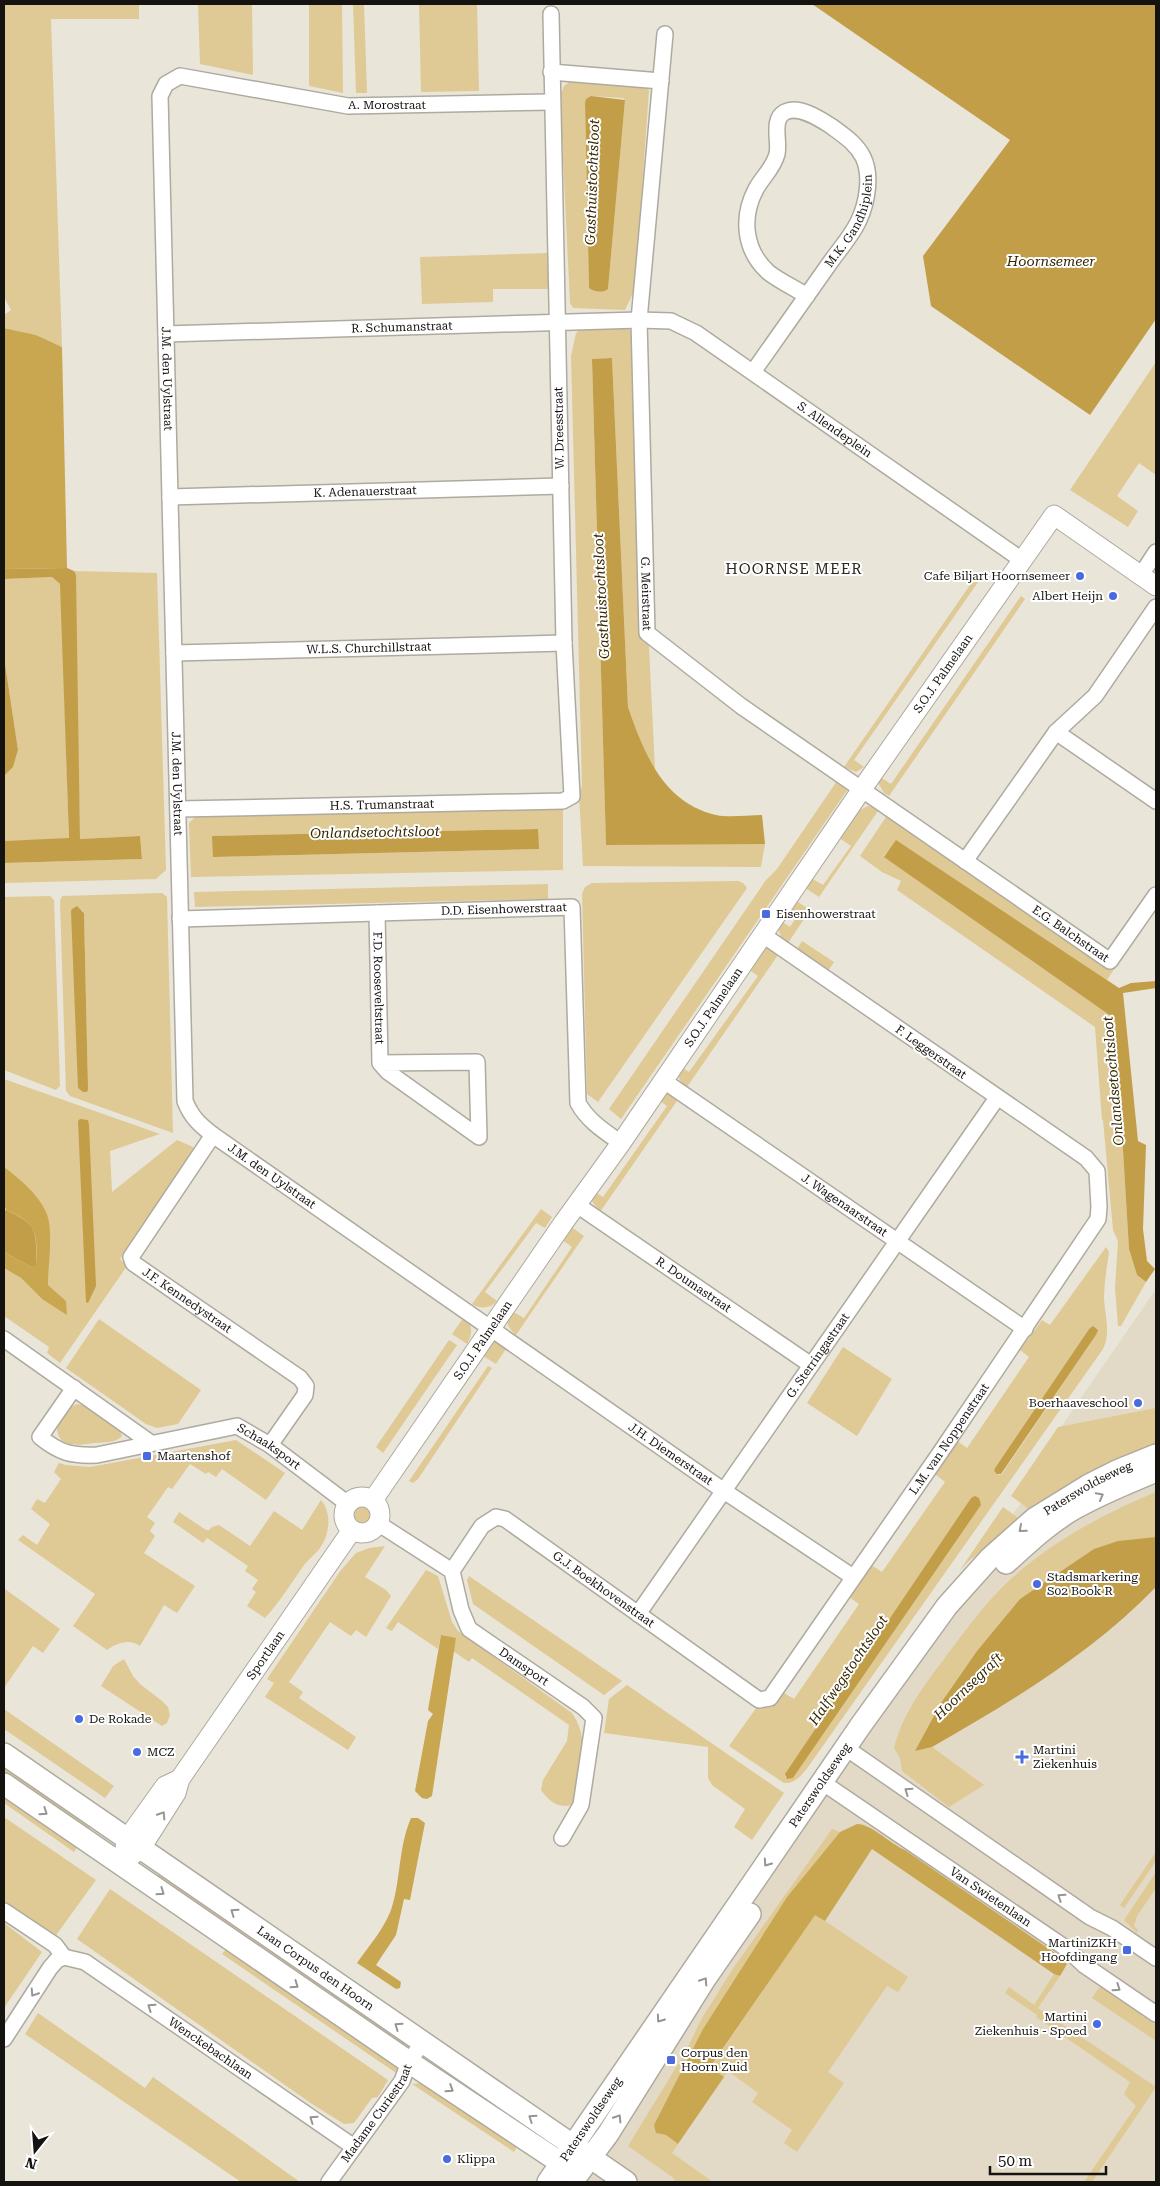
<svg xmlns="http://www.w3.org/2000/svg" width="1160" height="2186" font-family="'Roboto Serif',serif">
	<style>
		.built { fill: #e2dac7 }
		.green { fill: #dfc995; fill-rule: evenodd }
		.forest { fill: #c9a650 }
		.water { fill: #c19e47 }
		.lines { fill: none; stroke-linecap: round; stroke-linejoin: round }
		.minor-casing { stroke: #afaa9f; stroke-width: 18 }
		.tertiary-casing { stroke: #afaa9f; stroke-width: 21 }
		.secondary-casing { stroke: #afaa9f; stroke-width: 24 }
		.minor { stroke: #fff; stroke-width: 15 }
		.tertiary { stroke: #fff; stroke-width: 19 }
		.secondary { stroke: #fff; stroke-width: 21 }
		.oneway { stroke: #969593 }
		.poi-dot { fill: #4a6bdf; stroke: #fff; stroke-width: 2 }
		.labels { text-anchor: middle; stroke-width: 4; stroke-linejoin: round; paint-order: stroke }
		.street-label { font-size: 12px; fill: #15130f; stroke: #fff }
		.poi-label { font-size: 12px; fill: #15130f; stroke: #fff; text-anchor: start }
		.water-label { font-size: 14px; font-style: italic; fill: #362801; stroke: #fff }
		.quarter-label { font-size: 15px; letter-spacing: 1px; fill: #2d2920; stroke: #fff }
	</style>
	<rect width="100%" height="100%" fill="#eae5d9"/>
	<path class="built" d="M1154,1292l2,1v889h-598l450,-662 24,-31 -9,-7z"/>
	<path class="green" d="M4,4h135v15h-88l11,328 -26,-12 -32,-7v-13l7,-5 -7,-13z
		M198,4h54l1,71 -53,-11z
		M309,4h33l1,89 -34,-7z
		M353,4h11l3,89h-11z
		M419,4h58l2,87 -58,1z
		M574,79l67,6 8,5 -14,199 -10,21 -52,-2 -3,-5 -10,-206 4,-11zM591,96l32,2 2,2 -17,189 -3,2 -16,-3 -4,-184 2,-5z
		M548,253l1,36h-56v13l-71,2 -2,-47z
		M628,327l6,10 21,433 -12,-21 -15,-42 -16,-349 -20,1 14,485h159l-4,23 -178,-1 -4,-72 3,-8 -11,-430 5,-23 6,-5z
		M1156,362v113l-17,-12 -22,33 21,15 -10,16 -58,-37z
		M74,571l83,2 9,297 -10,9 -152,4v-20l138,-4 -2,-23 -60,3z
		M979,572l4,3 -129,185 10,7 -8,5 -12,-5z
		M52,577l8,7 1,8 8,247 -65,2v-65l9,-9 5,-17 -14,-93v-78z
		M1021,596l4,3 -136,197 -5,-3 -6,-10 2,-6 11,7z
		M839,778l11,8 -229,333 -12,-10 157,-229 11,-11z
		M563,806v64l-372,7 -2,-54 6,-6 8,-4zM538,829v20l-325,8v-21z
		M868,806l12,2 -61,89 -15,-10 7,-9 12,7 28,-39 -13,-9 18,-25z
		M888,814l226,155 -7,11 -210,-139 -13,15 231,163 14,230 8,26 9,7 -25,44h-3l-3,-38 3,-47 -5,-11 -10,-110h-1l-7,-93 -198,-137 4,-9 -19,-9 -22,-16z
		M738,881l5,2 4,5 -149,214 -11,-8 -5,-200 3,-7 7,-4z
		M548,884v15l-353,8 -1,-15z
		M162,893l5,4 6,236 -103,-37 -4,-5 -6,-190 2,-5zM81,909l3,4 4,176z
		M50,896l4,4 6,186 -4,4 -52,-20v-173z
		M795,900l15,10 -22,33 -6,-4 -4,-10 3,-8 9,6 8,-12 -9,-7z
		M802,941l32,21 -6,9 -31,-22z
		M767,948l13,4 -93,135c-9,-7 -10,-10 -7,-21l9,6 69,-96 -11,-8 15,-19z
		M4,1079l156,55 -50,17 2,41 65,-52 16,7 2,4 -75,108 7,7 -67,97 -13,-10 2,-6 -45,-31v-48l17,10 21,21 24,2 -18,-16c0,-19 2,-38 1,-56 -2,-25 -26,-48 -45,-62z
		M666,1093l13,5 -79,114 -8,-11 1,-10 10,6 64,-91 -11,-8z
		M541,1209l11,8 -7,11 -9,-5 -51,69 12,9c-7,8 -17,8 -25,3z
		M570,1226l14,10 -68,99c-10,-9 -10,-13 -6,-25l14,8 48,-71 -11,-8z
		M1106,1247l3,5c-2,15 -5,31 -5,47 1,16 7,34 -1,50l-295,418c-6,8 -13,17 -24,16l-55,-37 30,-42 5,3 11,-3 9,-11 10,6 65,-95 -10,-7 22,-32 11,7 63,-90 -10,-8 22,-33 10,7 62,-91 -9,-7 22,-30 8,5zM1089,1329l7,6 -94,139 -3,1 -5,-4 1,-3zM971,1498l10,7 -188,273 -8,-1 1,-3z
		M464,1317c9,8 9,17 3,27l-15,-10z
		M99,1319l102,71 -23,34 -21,4 -11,-4 -80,-56z
		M449,1340l8,5 -74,108 -7,-6z
		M497,1341l11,5 -12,18 -16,-10 12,-12z
		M843,1347l49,32 -35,57 -50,-33z
		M488,1366l4,2 -74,111 -5,4 -4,-2z
		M77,1404l5,1 38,25 2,6c-6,7 -18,6 -27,7 -15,2 -38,6 -38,-16l14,-20z
		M1156,1408v38l-123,66 -22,-16 47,-69z
		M236,1440l49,33 -19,27 -44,-31 -6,8 -8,-5 -2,2 -16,-10 -18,25 -4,-2 -21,30 8,6 -5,8 5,5 -11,17 51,33 -18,27 -13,-8 -24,41c-10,-8 -24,-3 -33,4l-34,-24 22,-32 -77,-54 5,-5 14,10 13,-21 -19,-15 6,-10 8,4 16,-24 -7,-7 5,-9 7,2 24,2z
		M1156,1492v45l-38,4 -64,36 -34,22 -105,152 17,-4 52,38 -35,22 -47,-36 -2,-13 -6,-10c8,-33 30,-63 50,-89 16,-21 32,-44 50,-63 43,-47 104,-80 162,-104z
		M321,1500c11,13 9,34 -1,48 -5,7 -13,12 -18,20 -12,17 -23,35 -37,50l-18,-12 9,-14 -4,-3 6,-9 -13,-9 3,-5 -41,-28 -4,5 -30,-21 6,-10 27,18h3l3,-3 7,-2 31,21 24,-35 28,19z
		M353 1515a10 10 0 1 1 20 0a10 10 0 1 1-20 0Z
		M1003,1507l18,13 -51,40 -10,10z
		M385,1546l-20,31 21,13 5,6 -25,41 -10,-7 -5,6 -21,-14 -41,60 14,10 -4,6 57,39 -8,13 -83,-53 9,-14 -7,-4 74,-109 15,-17 13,-5z
		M426,1570l12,6 14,46 6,9 114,82c20,29 7,59 2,91 -15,6 -25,-3 -33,-14l2,-10 24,-39 2,-16 -97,-67 -3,4 -16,-11 3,-12 -15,-4 -3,14 -40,-27 -6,9 -6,-3z
		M469,1576l153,105 -18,14 -131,-91 -6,-24z
		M5,1589l55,40 -17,24 -10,-7 -29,42z
		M124,1659l9,17 7,8 22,17 6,6 2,8 -3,8 -5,3 -61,-40 12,-20z
		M627,1685l157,108 -32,47 -18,-13 11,-18 -33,-24 -4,-7v-31l-104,-14 5,-34z
		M4,1709l110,77 -9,12 -101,-69z
		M4,1764l88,61 -5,7 -83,-57z
		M4,1793l75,52 -5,7 -70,-49z
		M4,1817l92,63 -42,58 -50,-33z
		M832,1829l8,3 -53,65 -84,132 -16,34 -31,70 10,2 12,9 -6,9 41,29h-37l-4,-5 -44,-31 58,-95 16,-33 32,-51z
		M1156,1852v9l-32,47 -4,-3z
		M161,1871l244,171 -3,5 -247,-167z
		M1156,1872v16l-19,28 -3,10 4,4 -1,3 -13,-13z
		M110,1889l278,191 -10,17 -6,1 -18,25 -10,1 -32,-20 -235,-165z
		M815,1914l93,63 -10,15 -11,-6 -59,86 16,11 -47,69 -13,-9 8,-13 -40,-28 6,-9 -30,-22 -4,6 -14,-9z
		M4,1923l38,29 -38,56z
		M228,1947l175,121 -4,7 -177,-121z
		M1054,1974l6,2 -22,32 118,79 -64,95h-8l52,-76 -12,-12 6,-12 -94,-65 1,-2 -32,-22 4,-6 25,18z
		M1100,1986l56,39v16l-64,-43z
		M38,2013l107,75 8,-11 147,105h-59l-216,-148z
		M421,2083l6,2 90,62 -3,5 -102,-68z"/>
	<path class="forest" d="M4,328l32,7 26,12 5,221 -63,1z
		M4,1167c15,11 34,27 42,45 8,18 2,52 2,73l18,16 1,14 -25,-16 -21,-21 -17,-10v-16l29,16 3,-2c1,-33 3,-42 -30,-56l-2,-6z
		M441,1635l15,3 -24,158 -5,3 -5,-1 -7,-7 13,-70 5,-7 -5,-4z
		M411,1818h7l7,5 -15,77 -6,-1 -8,36 -20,30 25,17 -1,6 -4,1 -39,-26c11,-16 27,-34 34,-53 10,-29 7,-62 20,-92z
		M857,1824c15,0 33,20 48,26l150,103 12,11 -7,12 -6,-2 -182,-125 -47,72 -10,-6 -105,152 14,10 -46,67 -12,-9 -10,-2 -2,-8 49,-96 84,-132 53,-65z"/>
	<path class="water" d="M812,4h344v315l-66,96 -159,-109 -8,-50 87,-116z
		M591,96l34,4 -17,189c-5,4 -14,3 -19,-1l-4,-185 1,-4z
		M612,358l16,349c16,46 35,96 88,108 14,3 32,0 46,0l3,29 -159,1 -14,-486z
		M67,568l7,3 2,4 4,264 60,-3 2,23 -138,4v-22l65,-3 -9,-254 -8,-7 -48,2v-10z
		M4,657l14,93 -5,17 -9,9z
		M538,829l1,20 -326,8 -1,-21z
		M896,840l223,148 12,-5 25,-2v7l-33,5 15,148 8,4 -3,84 4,32 8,8 -9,13 -9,-7 -8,-26 -14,-230 -231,-162z
		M77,906l7,7 4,176 -1,3h-4l-5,-4 -7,-177 1,-2z
		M80,1119l8,1 1,5 7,161 -8,17 -2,-1 -8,-181z
		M6,1210c34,15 30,22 30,56l-3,2 -29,-16v-41z
		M1093,1326l5,4 -2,5 -95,139h-4l-3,-3 1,-3 94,-139z
		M975,1496l4,2 2,7 -188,273 -6,1 -2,-5 186,-276z
		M1156,1537v50c-65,67 -144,114 -224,160l-17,4 26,-48 36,-52 43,-52 74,-50 24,-8z"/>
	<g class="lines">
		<defs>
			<g id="minor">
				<path id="s1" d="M665,34l-26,286 8,313 94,73 369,255 46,-66"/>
				<path d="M551,72l110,9"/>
				<path id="s2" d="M551,102l-203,4 -168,-30 -14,8 -6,12 25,1005c6,16 15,24 28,34l511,356 129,86"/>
				<path id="s3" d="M166,334l473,-14 32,1 25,12 326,227"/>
				<path id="s4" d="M753,372c25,-35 49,-70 74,-105 10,-15 25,-31 32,-47 8,-17 13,-45 4,-63 -7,-14 -20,-22 -32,-31 -11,-7 -32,-21 -46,-14 -14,7 -5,30 -8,42 -4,15 -14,22 -21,35 -15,28 -12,61 12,83 11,9 27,16 39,24"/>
				<path id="s5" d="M170,497l391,-11"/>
				<path d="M1141,575l15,-23"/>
				<path id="s6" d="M174,653l390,-10"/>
				<path d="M1056,732l100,69"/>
				<path id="s7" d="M178,809l385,-8 9,-5 -8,-153 -13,-629"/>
				<path d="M965,861l91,-129 39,-36 61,-89"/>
				<path id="s8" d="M377,913l3,150 8,9 91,65 -2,-75 -97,1"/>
				<path id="s9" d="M180,919l392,-12 6,196c10,18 26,28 43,40"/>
				<path id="s10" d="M664,1081l361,248"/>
				<path id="s11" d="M213,1135l-82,122 2,6 167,115 6,8 -1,9 -35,50"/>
				<path id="s12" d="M577,1205l234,160"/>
				<path d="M4,1339l147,104"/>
				<path id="s13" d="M74,1388l-34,49c20,16 31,19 57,18l140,-29 33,19 78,59"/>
				<path id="s14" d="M379,1524l73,47 9,39 8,19 114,78 11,11 -13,87 -19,33"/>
				<path id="s15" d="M452,1571l30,-45 14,-9 9,2 254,181 11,-2 170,-245 158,-234 1,-12 -2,-36 -11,-13 -323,-223"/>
				<path id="s16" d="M638,1614l359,-516"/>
				<path d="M846,1748l244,169 22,11 44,30"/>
				<path id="s17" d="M822,1782l245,167 17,16 72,49"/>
				<path d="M4,1911l51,34 9,12"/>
				<path id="s18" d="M64,1957l21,5 269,185"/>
				<path d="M4,2039l46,-71 7,-8 7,-3"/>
				<path id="s19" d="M329,2182l73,-101 7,-19 13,-19"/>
			</g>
			<g id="tertiary">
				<circle cx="362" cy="1515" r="18"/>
				<path id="s20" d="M373,1500l191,-278 57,-79 241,-354 192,-274 102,71"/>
				<path d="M124,1853l3,-14 38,-53 15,-7"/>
				<path id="s21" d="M121,1864l20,-16 35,-55 4,-14 172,-249"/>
			</g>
			<g id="secondary">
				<path d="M1006,1563c21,-19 42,-39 66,-53 27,-16 56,-27 84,-39"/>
				<path id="s22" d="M4,1754l622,428"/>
				<path d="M4,1784l405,278 164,109"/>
				<path id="s23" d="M548,2182l313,-457 86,-119 43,-48 44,-39 55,-34 30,-15 37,-15"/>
				<path d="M572,2182l36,-48 97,-155 45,-65"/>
			</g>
		</defs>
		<use href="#minor" class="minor-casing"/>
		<use href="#tertiary" class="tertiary-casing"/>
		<use href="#secondary" class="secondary-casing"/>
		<use href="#minor" class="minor"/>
		<use href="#tertiary" class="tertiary"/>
		<use href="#secondary" class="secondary"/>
	</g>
	<defs><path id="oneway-chevron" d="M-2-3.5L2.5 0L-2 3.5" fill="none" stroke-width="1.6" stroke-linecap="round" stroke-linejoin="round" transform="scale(1.25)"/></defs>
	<g class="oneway">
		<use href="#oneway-chevron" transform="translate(1100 1496) rotate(-28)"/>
		<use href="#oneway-chevron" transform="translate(1022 1529) rotate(139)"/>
		<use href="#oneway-chevron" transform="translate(908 1791) rotate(-145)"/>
		<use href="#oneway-chevron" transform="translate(44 1812) rotate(35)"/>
		<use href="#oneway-chevron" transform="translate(162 1815) rotate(-58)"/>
		<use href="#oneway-chevron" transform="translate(767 1863) rotate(125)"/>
		<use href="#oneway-chevron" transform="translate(161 1892) rotate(35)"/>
		<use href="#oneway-chevron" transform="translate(1061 1897) rotate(-146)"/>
		<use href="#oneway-chevron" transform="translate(234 1912) rotate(-145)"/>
		<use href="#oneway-chevron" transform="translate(704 1981) rotate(-57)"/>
		<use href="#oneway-chevron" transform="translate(295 1985) rotate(35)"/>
		<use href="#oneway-chevron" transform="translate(1117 1988) rotate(34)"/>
		<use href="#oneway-chevron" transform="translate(34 1993) rotate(123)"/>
		<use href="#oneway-chevron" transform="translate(151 2007) rotate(-145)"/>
		<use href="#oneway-chevron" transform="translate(660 2019) rotate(125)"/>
		<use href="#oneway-chevron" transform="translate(398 2026) rotate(-145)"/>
		<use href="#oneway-chevron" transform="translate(450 2089) rotate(33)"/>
		<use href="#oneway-chevron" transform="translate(532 2118) rotate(-146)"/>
		<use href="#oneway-chevron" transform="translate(618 2118) rotate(-58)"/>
		<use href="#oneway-chevron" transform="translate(313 2119) rotate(-145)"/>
	</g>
	<g class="poi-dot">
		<circle cx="1080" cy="576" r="5"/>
		<circle cx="1113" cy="596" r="5"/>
		<rect x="761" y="909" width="10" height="10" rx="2.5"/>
		<circle cx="1138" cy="1403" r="5"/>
		<rect x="142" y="1451" width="10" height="10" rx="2.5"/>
		<circle cx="1037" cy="1584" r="5"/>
		<circle cx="79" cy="1719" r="5"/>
		<circle cx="137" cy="1752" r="5"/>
		<path d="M1019.5 1749.5h5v5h5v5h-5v5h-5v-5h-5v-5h5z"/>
		<rect x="1122" y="1945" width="10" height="10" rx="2.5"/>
		<circle cx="1097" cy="2024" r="5"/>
		<rect x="666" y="2055" width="10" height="10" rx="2.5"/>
		<circle cx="447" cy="2159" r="5"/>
	</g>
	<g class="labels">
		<g class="street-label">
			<text x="387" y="109">A. Morostraat</text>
			<text dy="4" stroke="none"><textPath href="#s4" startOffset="181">M.K. Gandhiplein</textPath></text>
			<text dy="4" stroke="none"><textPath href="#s3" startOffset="236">R. Schumanstraat</textPath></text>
			<text dy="4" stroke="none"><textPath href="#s2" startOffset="686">J.M. den Uylstraat</textPath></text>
			<text transform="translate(559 428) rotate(-91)" y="4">W. Dreesstraat</text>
			<text dy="4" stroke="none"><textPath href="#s3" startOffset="702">S. Allendeplein</textPath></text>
			<text dy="4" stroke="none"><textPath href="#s5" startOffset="195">K. Adenauerstraat</textPath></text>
			<text dy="4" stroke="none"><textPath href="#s1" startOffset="561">G. Meirstraat</textPath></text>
			<text dy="4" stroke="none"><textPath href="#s6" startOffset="195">W.L.S. Churchillstraat</textPath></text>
			<text dy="4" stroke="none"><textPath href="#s20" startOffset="1004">S.O.J. Palmelaan</textPath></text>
			<text dy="4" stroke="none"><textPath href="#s2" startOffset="1091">J.M. den Uylstraat</textPath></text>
			<text dy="4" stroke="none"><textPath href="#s7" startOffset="204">H.S. Trumanstraat</textPath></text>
			<text dy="4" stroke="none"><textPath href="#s9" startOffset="324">D.D. Eisenhowerstraat</textPath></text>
			<text dy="4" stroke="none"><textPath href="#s1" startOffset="1120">E.G. Balchstraat</textPath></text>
			<text dy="4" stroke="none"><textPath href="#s8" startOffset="75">F.D. Rooseveltstraat</textPath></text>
			<text dy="4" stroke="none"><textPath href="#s20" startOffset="599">S.O.J. Palmelaan</textPath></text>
			<text transform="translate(931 1052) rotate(35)" y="4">F. Leggerstraat</text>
			<text dy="4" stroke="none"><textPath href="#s2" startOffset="1525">J.M. den Uylstraat</textPath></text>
			<text dy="4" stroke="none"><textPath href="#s10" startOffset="219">J. Wagenaarstraat</textPath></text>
			<text dy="4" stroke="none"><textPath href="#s12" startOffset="141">R. Doumastraat</textPath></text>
			<text dy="4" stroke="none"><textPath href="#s11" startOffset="219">J.F. Kennedystraat</textPath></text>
			<text dy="4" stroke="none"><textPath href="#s20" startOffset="194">S.O.J. Palmelaan</textPath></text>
			<text dy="4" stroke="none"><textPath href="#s16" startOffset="315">G. Sterringastraat</textPath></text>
			<text dy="4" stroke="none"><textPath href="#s15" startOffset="718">L.M. van Noppenstraat</textPath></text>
			<text dy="4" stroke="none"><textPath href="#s13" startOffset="302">Schaaksport</textPath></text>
			<text dy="4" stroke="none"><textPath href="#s2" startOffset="2011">J.H. Diemerstraat</textPath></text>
			<text dy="4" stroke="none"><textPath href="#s23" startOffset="886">Paterswoldseweg</textPath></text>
			<text dy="4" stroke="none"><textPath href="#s15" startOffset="201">G.J. Boekhovenstraat</textPath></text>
			<text dy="4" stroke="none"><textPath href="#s21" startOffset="256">Sportlaan</textPath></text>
			<text dy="4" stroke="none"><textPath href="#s14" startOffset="214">Damsport</textPath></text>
			<text dy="4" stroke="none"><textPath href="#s23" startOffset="481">Paterswoldseweg</textPath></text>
			<text dy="4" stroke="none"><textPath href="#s17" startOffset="204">Van Swietenlaan</textPath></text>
			<text dy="4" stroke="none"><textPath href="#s22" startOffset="378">Laan Corpus den Hoorn</textPath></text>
			<text dy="4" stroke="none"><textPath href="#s18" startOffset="174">Wenckebachlaan</textPath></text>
			<text dy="4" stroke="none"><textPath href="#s19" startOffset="84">Madame Curiestraat</textPath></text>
			<text dy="4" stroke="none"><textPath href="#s23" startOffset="76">Paterswoldseweg</textPath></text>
		</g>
		<g class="poi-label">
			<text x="1070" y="580" text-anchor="end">Cafe Biljart Hoornsemeer</text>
			<text x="1103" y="600" text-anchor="end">Albert Heijn</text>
			<text x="776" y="918">Eisenhowerstraat</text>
			<text x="1128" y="1407" text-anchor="end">Boerhaaveschool</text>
			<text x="157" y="1460">Maartenshof</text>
			<text x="1047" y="1581">Stadsmarkering<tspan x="1047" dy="14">S02 Book R</tspan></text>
			<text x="89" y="1723">De Rokade</text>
			<text x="1033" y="1754">Martini<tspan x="1033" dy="14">Ziekenhuis</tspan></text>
			<text x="147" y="1756">MCZ</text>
			<text x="1117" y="1947" text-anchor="end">MartiniZKH<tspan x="1117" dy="14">Hoofdingang</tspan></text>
			<text x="1087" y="2021" text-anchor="end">Martini<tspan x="1087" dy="14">Ziekenhuis - Spoed</tspan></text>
			<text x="681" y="2057">Corpus den<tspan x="681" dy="14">Hoorn Zuid</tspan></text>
			<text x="457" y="2163">Klippa</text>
		</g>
		<g class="water-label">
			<text transform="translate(592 182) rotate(-88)" y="5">Gasthuistochtsloot</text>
			<text x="1051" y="266">Hoornsemeer</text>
			<text transform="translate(601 596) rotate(-93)" y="5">Gasthuistochtsloot</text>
			<text transform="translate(375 832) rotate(-1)" y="5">Onlandsetochtsloot</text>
			<text transform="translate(1113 1081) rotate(-95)" y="5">Onlandsetochtsloot</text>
			<text transform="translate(848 1670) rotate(-56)" y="5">Halfwegstochtsloot</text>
			<text transform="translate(968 1686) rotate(-44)" y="5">Hoornsegraft</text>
		</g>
		<g class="quarter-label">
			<text x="794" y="574">HOORNSE MEER</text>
		</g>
	</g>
	<rect width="1160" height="2186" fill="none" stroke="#15130f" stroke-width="10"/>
	<g transform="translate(35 2151) rotate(197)" stroke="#ffffff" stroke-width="4" paint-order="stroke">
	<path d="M0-4L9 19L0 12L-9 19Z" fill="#15130f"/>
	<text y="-8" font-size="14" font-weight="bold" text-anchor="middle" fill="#15130f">N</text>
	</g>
	<path d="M990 2166v8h116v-8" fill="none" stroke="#15130f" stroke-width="2.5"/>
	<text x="998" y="2166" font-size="15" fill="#15130f" stroke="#ffffff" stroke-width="4" paint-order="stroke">50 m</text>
</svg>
